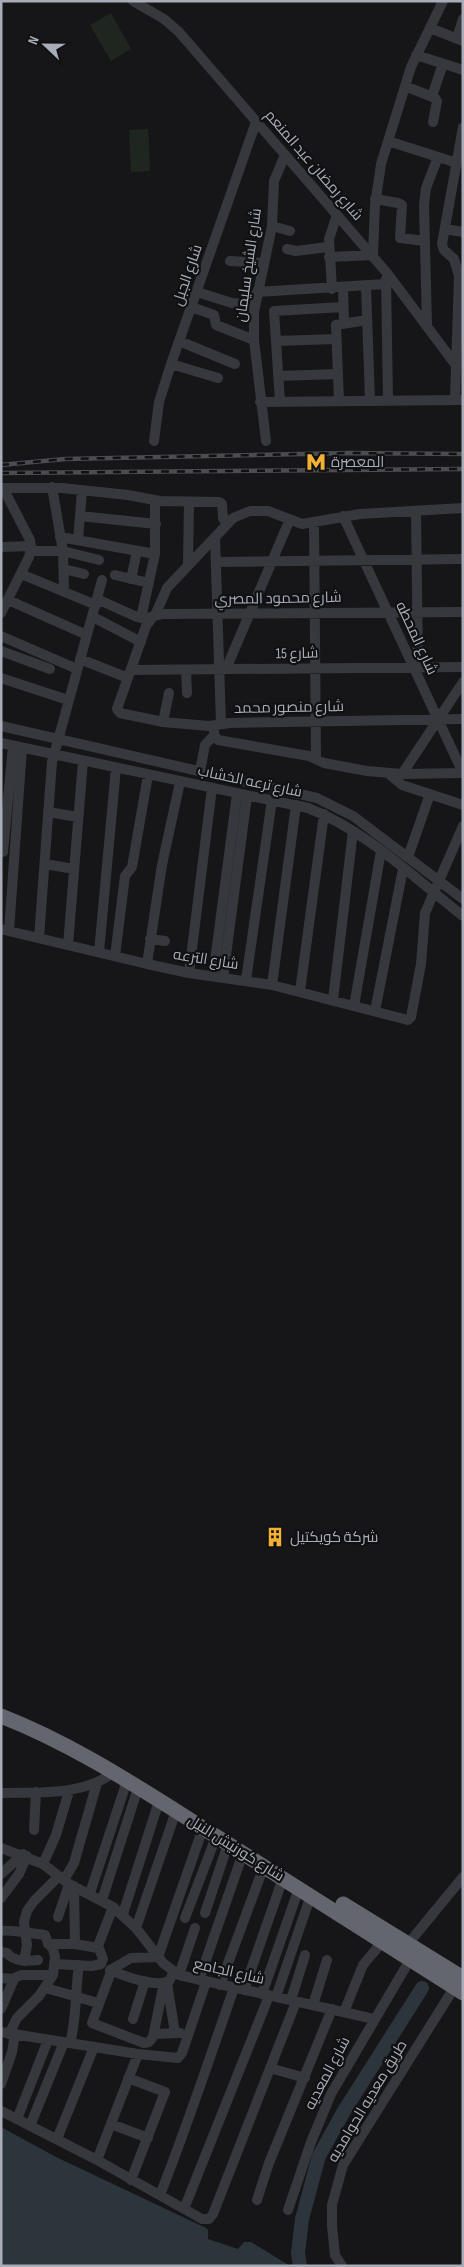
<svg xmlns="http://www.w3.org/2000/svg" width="464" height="2267" font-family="'Sofia Sans Condensed',Cairo,sans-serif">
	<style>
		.green { fill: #1e261f }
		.water { fill: #2c353c }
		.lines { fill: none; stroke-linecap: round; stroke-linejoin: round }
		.river { stroke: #2c353c; stroke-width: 14 }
		.minor { stroke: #37383d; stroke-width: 10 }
		.highway { stroke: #63666e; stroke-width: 15 }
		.rail-casing { stroke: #4a4c52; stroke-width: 4.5 }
		.rail { stroke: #111113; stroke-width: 2.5; stroke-dasharray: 8; stroke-linecap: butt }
		.labels { text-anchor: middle; stroke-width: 4.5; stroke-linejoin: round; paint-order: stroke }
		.street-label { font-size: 15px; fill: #a8adb8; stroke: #111113 }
		.poi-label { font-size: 15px; fill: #a8adb8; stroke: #111113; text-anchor: start }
	</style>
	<rect width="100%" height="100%" fill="#161618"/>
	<path class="green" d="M111,13l20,36 -20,12 -21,-36z
		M148,129l2,42 -19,1 -2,-42z"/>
	<path class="water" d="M1,2127l55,30 150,71 2,2v9l30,10 6,-7h7l39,24h-289z"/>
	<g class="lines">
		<path class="river" d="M300,2266l-2,-13 4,-34 17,-63 25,-45 78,-123"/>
		<path class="minor" d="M133,1l31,18 15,13 208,241 68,91
			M430,28l33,13
			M457,38l6,-19
			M416,55l47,15
			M405,86l30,12 2,3 -4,21
			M432,96l11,-32
			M388,141l69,22
			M375,199l23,4 4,2 -2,33 25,3
			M272,226l18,5
			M445,229l18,3
			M287,249l9,2 32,-4
			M329,257l44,-2 2,-50 6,-41 30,-97 32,-66
			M230,261l33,2
			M386,279l2,121
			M366,286l4,115
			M343,288l1,35
			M332,289l-3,-50 8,-24
			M197,292l35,11 22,2
			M257,292l128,-8
			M191,307l23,8 2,10 38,15
			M427,325l-3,-120 2,-17 12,-31
			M179,341l56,23
			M276,341l60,-2
			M171,364l47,14
			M278,376l60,-2
			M455,399l4,-123 -5,-17 -10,-9 -2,-6 21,-117
			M339,401l-3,-76 31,-5
			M260,402l203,-2
			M280,402l-6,-91 69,-4
			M154,441l5,-39 12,-38 85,-242
			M266,441l-12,-101v-28l18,-86 2,-45 11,-26
			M52,487l11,64 1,41
			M1,488h61l66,7 32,6 59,1 3,2 1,14 3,5
			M463,508l-103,6 -58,10 -34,-13h-18l-17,7 -66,70 -11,25 -10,13 -29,83 3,4 43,9 46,4 21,-3 233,-4
			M416,511l2,156
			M80,516l76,8
			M343,516l120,257
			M314,523l2,236
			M60,537l95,17
			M215,537l6,187
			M78,540l4,-49
			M1,547l30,-1
			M31,551h32l36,9
			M216,562l247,-3
			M188,565l1,-63
			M64,569l20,5
			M21,574l75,31
			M115,575l34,8
			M131,579l6,-28
			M97,599l40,18 9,1 17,-4 300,-2
			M8,600l79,35
			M1,613l28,-56 2,-9 -1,-8 -27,-52
			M93,617l48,25
			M141,618l14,-64v-53
			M1,636l76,33
			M1,651l49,18
			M80,659l48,19
			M226,669l64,-150
			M131,670l332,-3
			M186,670l1,23
			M1,678l67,22
			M163,722l6,-29
			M1,726l316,72 36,18 110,83
			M214,726v9l4,5 91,16 15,7 43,8 35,3 61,-1
			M1,743l307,65c59,23 106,70 155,108
			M200,771l5,-26 9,-10
			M388,773l14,12 61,20
			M402,774l61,-92
			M48,812l30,5
			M3,852l10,-106
			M408,857l22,-63
			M45,864l29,5
			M1,929l146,35 42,9 83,12 136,35 3,-3 10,-53 4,-51 38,-87
			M9,931l13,-183
			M39,938l13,-176 50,-182
			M150,939l15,2
			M68,945l15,-184
			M99,952l17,-184
			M115,956l10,-80 7,-9 16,-92
			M147,964l15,-99 18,-83
			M189,973l23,-185
			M213,976l24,-182
			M223,978l24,-182
			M246,980l26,-180
			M272,985l24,-180
			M300,991l24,-177
			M333,1000l20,-169
			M354,1006l27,-155
			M375,1011l28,-142
			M1,1793c39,-1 80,3 112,-20
			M34,1830l2,-38
			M1,1848l42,16 26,20 44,23 23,21 27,35 16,12 195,44
			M43,1864l13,-29 13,-44
			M1,1874l22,-20
			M64,1880l10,-17 23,-80
			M74,1886l1,58
			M90,1893l37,-112
			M1,1898l18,-24 8,-18
			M102,1900l36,-112
			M205,1913l23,-69
			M123,1914l36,-113
			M58,1917l11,-33
			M185,1918l31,-81
			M136,1928l40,-117
			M1,1931c6,-2 35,3 44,4l3,8 5,6 2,8 -2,18 -14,21 -22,22 -8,16
			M48,1944h27l23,4
			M408,1944l55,-67
			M1,1952l6,1c7,9 20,8 31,7
			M24,1961l3,-16 -3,-23 3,-11 7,-10 25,-25
			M55,1964l37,2 9,-2 2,-5 -5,-13 15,-39
			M110,1970c14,6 46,18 59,11l5,-9
			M179,1975l16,-47
			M1,1978l11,1 9,-4h32
			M199,1980l44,-127
			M164,1983l-11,54 -4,5 -5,1 -52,-20 20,-54 19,-11 27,-1 45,-129
			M167,1983l8,50
			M220,1985l44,-119
			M46,1988l52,15
			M244,1990l39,-112
			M262,1994l37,-106
			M276,1997l35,-102
			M291,2000l14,-45
			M313,2005l14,-45
			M1,2009l13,-30
			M344,2012l19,-47 20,-24
			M133,2019l12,-38
			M1,2032l137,22 40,4 4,-5 24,-71
			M154,2034l26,-1
			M70,2043c7,-25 5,-52 9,-78
			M270,2068l35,10
			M128,2078l37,14 -34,88
			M1,2084l11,-32 3,-18
			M1,2111l96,49 105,59h7l4,-5 83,-212
			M17,2119l31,-79
			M111,2124l37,14
			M30,2126l34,-84
			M57,2139l37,-92
			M97,2160l41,-106
			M160,2195c27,-68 50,-138 74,-207
			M257,2200l12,-37 63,-154
			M184,2209l85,-213
			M288,2210l23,-68 20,-48 80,-136
			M342,2266l-7,-11 -3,-29v-21l11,-40 111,-177"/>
		<path class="highway" d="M1,1716c72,28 137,71 202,112 87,55 174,110 260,165
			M343,1904l120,74"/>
		<defs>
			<path id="rail" d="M1,465l64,-6 285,-6 113,1
				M1,473l462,-4"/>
		</defs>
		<use href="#rail" class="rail-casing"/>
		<use href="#rail" class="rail"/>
	</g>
	<defs>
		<symbol id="metro-bare" viewBox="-9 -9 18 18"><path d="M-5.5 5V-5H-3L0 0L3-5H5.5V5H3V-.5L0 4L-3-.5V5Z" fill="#f2b134" stroke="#111113" stroke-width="2.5" paint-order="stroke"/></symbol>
		<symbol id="building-bare" viewBox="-9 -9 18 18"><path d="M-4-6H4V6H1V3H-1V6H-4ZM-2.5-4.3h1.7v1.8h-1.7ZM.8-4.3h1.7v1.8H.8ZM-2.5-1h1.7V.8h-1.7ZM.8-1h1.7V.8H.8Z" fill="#f2b134" stroke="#111113" stroke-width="2.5" paint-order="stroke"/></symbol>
	</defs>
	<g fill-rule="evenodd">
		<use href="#metro-bare" x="302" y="448" width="28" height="28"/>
		<use href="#building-bare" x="261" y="1523" width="28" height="28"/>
	</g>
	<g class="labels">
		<g class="street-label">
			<text transform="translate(314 165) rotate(49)" y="5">شارع رمضان عبد المنعم</text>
			<text transform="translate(248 265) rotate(-82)" y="5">شارع الشيخ سليمان</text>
			<text transform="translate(187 275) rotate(-71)" y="5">شارع الجبل</text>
			<text transform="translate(278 598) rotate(-1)" y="5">شارع محمود المصري</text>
			<text transform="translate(417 638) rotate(65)" y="5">شارع المحطه</text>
			<text transform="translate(297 653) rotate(-1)" y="5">شارع 15</text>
			<text transform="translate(289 707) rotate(-1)" y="5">شارع منصور محمد</text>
			<text transform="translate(250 781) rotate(12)" y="5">شارع ترعه الخشاب</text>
			<text transform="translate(206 959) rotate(9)" y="5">شارع الترعه</text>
			<text transform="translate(236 1848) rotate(32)" y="5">شارع كورنيش النيل</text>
			<text transform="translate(229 1971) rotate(13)" y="5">شارع الجامع</text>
			<text transform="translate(327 2073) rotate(-62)" y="5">شارع المعديه</text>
			<text transform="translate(367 2101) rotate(-59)" y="5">طريق معديه الحوامديه</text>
		</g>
		<g class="poi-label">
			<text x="331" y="467">المعصرة</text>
			<text x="290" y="1542">شركة كويكتيل</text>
		</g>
	</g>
	<rect width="464" height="2267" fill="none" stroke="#a8adb8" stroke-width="5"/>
	<g transform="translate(45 45) rotate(292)" stroke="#111113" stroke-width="4" paint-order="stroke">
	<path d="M0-4L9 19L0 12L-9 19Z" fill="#a8adb8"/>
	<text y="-8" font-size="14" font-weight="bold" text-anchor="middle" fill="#a8adb8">N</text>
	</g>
</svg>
